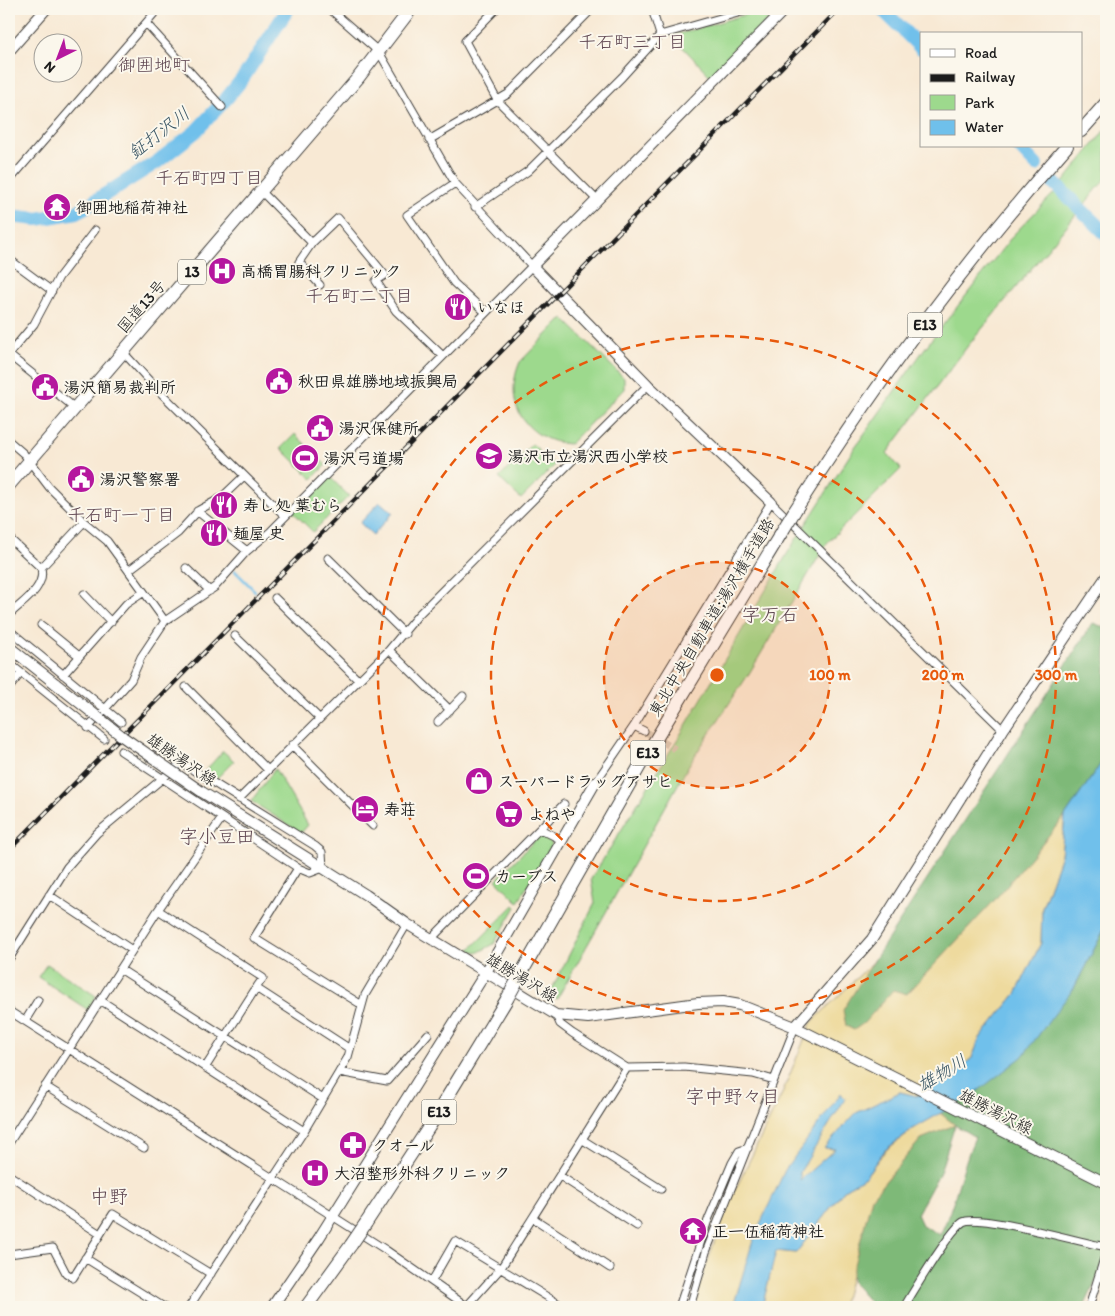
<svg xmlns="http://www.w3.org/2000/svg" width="1115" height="1316" font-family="Itim,'Klee One',sans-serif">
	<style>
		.green { fill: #9dd98d; stroke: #5c7a54 }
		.forest { fill: #7eb978; stroke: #4d6a4a; fill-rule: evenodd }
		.sand { fill: #eeda9e; stroke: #857b5d }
		.water { fill: #6fc0eb; stroke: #466e84 }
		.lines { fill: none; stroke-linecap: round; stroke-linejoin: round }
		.stream { stroke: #6fc0eb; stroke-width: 2.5 }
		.river { stroke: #6fc0eb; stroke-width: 14 }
		.street-tunnel { stroke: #d7cab8; stroke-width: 7; stroke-dasharray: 7 3.5; stroke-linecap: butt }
		.street-casing { stroke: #3d3b38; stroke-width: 9 }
		.secondary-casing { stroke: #3d3b38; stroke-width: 12 }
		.highway-casing { stroke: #3d3b38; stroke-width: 14 }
		.street { stroke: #fff; stroke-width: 7 }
		.secondary { stroke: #fff; stroke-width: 10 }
		.highway { stroke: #fff; stroke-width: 12 }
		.rail-casing { stroke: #1c1c1c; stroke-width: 4.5 }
		.rail { stroke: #fbf7ec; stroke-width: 2.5; stroke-dasharray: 8; stroke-linecap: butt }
		.secondary-bridge-casing { stroke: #3d3b38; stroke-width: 12; stroke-linecap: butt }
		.highway-bridge-casing { stroke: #3d3b38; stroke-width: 14; stroke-linecap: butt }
		.secondary-bridge { stroke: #fff; stroke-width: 10 }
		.highway-bridge { stroke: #fff; stroke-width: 12 }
		.ring { fill: none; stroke: #e8590c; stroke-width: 2.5; stroke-dasharray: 9 6 }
		.labels { text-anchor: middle; stroke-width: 4; stroke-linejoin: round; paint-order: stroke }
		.shield { fill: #fbf7ec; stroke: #5f5e5a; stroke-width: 1 }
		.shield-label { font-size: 15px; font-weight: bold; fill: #1c1c1c }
		.poi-label { font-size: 16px; font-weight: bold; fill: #1c1c1c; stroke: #fbf7ec; text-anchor: start }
		.street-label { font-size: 16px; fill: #1c1c1c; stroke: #fbf7ec }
		.neighbourhood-label { font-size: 18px; fill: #5d444f; stroke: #fbf7ec }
		.water-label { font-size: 18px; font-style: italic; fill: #395564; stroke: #fbf7ec }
		.quarter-label { font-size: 19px; fill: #5d444f; stroke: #fbf7ec }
		.centre { fill: #e8590c; stroke: #fbf7ec; stroke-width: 2.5 }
		.ring-label { font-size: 15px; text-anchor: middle; font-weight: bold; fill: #e8590c; stroke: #fbf7ec; stroke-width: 4; stroke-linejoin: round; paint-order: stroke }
	</style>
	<rect width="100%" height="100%" fill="#fbf7ec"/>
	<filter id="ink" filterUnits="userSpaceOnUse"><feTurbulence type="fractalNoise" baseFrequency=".02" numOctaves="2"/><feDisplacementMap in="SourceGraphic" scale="10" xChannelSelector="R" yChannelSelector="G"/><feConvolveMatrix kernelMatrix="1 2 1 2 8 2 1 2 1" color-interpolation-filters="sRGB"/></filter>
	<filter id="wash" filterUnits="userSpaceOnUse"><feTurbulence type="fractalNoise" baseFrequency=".0096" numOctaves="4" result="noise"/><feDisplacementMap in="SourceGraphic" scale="20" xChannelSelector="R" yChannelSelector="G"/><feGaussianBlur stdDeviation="1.12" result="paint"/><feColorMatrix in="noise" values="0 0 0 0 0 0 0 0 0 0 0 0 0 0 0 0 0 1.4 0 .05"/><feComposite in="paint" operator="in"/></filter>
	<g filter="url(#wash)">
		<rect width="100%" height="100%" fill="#f8e9d4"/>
		<path class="green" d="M764,9h9l1,6 -63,62 -39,-41z
			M1106,129v49l-139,169 -80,106 14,16 -74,74 -77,129 -60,91 -133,236 -8,-4 46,-92 -4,-24 94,-152 105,-178 65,-102 70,-99 89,-114 43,-44z
			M563,318l61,60v11l-54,55c-44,-3 -68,-41 -50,-82z
			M295,434l31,31 -14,14 -31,-31z
			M532,444l7,6 1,7 5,-1 10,9 -34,34 -22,-21z
			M328,475l21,21 -36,36 -21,-21z
			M223,751l11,10 -18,18 -12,-7z
			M275,769l33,56 -7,8 -50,-32z
			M543,836l6,2 3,7 -34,57 -22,-22 42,-43z
			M514,905l2,2 -22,37 -17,9 -8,-3z
			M47,964l49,32 -8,14 -50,-33z"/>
		<path class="forest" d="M1093,623l13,5v128l-41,60 -72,86 -86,92 -53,36 -8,-4 -4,-16z
			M1106,926v333l-22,48h-213l1,-2 -19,-22 -2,-9 21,-77 49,-58 33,-14 -14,-12 34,-19 100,-106zM955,1125l20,12c-14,32 -20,68 -35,98l-18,-10 -5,-11 23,-42z"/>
		<path class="sand" d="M1065,816l-4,39 -19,53 -1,35 -25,51 -36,44 -8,20 -23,20 -33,18 -16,-4 -76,56 12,1 -36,32v-9l41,-79 -100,188 -8,26h-41l33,-96 56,-115 30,-73 62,-61 -30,48 3,16 8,4 10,-7 29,-33 14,4 86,-92z
			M940,1113l15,12 -34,14 -49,58 -26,98 -5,12h-79l14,-56 20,2 48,-63 21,-13 20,-26 28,-22z"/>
		<path class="water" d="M380,502l13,11 -20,22 -13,-12z
			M1106,756v170l-32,62 -52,69 -48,37 -61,35 -28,21 -20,27 -21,13 -48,63 -20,-2 -14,56h-29l21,-70 31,-67 56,-77 4,6 -45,73v8l35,-31 -11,-1 32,-35 44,-21 17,4 32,-18 23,-20 8,-20 36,-44 25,-51 1,-35 19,-53 4,-39z"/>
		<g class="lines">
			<path class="stream" d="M234,570l21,21
				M9,680l7,-9"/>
			<path class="river" d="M882,9l39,39
				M1018,146l18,19
				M1054,183l52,51
				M9,216l28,3 40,-7 80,-50 38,-30 31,-33 17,-21 45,-69"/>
		</g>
	</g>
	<g filter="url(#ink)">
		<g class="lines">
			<path class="street-tunnel" d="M644,731l31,18"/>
			<defs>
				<path id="street" d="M496,9l-31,32 32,59 99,99
					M652,9l8,26
					M146,23l76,84
					M429,140l79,-46 84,-85
					M9,181l149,-172
					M455,183l-48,32 47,68 31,29
					M261,191l51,52 26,-25 47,57 -9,6 20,30 47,45
					M475,207l53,-36 94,-94 38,-42 92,-26
					M312,243l-13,19 21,23
					M9,259l43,32
					M123,352l32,35 130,129
					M9,354l25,-30 25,-47 36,-47
					M9,355l66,53
					M9,441l15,13 25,33 35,35 23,19 58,80 50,-34 32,-36 23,-19 262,-266 -77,-83 -76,-131 -49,-43
					M197,511l50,40
					M9,538l32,30
					M328,558l77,76
					M186,568l24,23
					M129,570l49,-37 21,-23 22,-12 23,-22
					M84,594l27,28
					M275,598l83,82
					M9,615c13,-13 37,-27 32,-47l43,-46
					M41,625l38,31
					M9,630l112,92
					M235,636l84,82
					M389,650l61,60
					M9,663l95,76
					M63,675l63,-71 18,-12
					M186,687l82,83
					M9,688l12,-15
					M438,722l25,-26
					M634,726l10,5
					M88,728l43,-48 10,-23 24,-36
					M292,745l81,81
					M121,751l177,117 12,5 13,-5 -1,-16 -7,-6 -159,-99
					M595,783l39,-57 137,-224 232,228
					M239,799l150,-149 30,-36 229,-229
					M540,829l22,11
					M298,868l-44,70 108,67
					M49,895l83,55
					M158,910l105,68 -7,10
					M431,939l133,-135
					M9,959l58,-92 30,-34 84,-70
					M120,969l203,130
					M100,1000l204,131
					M9,1011l377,239 82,57
					M556,1015l4,9 12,9 55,35 57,-1 69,7 21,6
					M25,1021l13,-21
					M205,1068l51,-80 94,61
					M339,1072l48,9 41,-47
					M45,1086l99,62
					M583,1140l78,49
					M9,1143l149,-233 64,-92
					M9,1175l91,59
					M560,1176l77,50
					M533,1218l77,50
					M9,1226l1,-2
					M9,1254l44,-6 13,25 7,5 40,-64 98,60
					M85,1258l79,49
					M432,1281l23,-40 109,66
					M189,1307l115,-176 44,-74 17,-62 42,-71
					M466,1307l35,-39 126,-200
					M679,1307l29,-87 24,-57 7,-12 9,-3
					M690,1307l16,-55 89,-225
					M904,1307c9,-15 47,-78 59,-85 15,-9 120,21 143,25
					M1089,1307l17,-55"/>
				<path id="secondary" d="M9,51l37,-42
					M771,502l-123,-117 -116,-119 253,-257
					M9,647l47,37
					M202,792l164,103 41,29 149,91 32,3 110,-15 25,-1 17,3 55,22 311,156
					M795,1027l77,-88 131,-209 103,-153
					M272,1307l47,-69 167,-266 109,-189"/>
				<path id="highway" d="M1081,131l25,-28
					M9,485l349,-407 53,-69
					M794,512c81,-127 173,-253 273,-366
					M518,979l124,-217 141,-232
					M366,1223l63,-96 78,-128
					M306,1307l45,-62"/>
			</defs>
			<use href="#street" class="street-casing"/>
			<use href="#secondary" class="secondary-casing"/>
			<use href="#highway" class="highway-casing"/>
			<use href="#street" class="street"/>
			<use href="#secondary" class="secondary"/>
			<use href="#highway" class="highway"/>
			<defs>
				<path id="rail" d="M9,850l830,-841"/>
			</defs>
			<use href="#rail" class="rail-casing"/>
			<use href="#rail" class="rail"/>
			<defs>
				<path id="secondary-bridge" d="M56,684l67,53 79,55"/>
				<path id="highway-bridge" d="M783,530l11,-18
					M507,999l11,-20
					M351,1245l15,-22"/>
			</defs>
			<use href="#secondary-bridge" class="secondary-bridge-casing"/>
			<use href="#highway-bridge" class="highway-bridge-casing"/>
			<use href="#secondary-bridge" class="secondary-bridge"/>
			<use href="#highway-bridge" class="highway-bridge"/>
		</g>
	</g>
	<circle cx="717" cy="675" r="113" fill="#e8590c" fill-opacity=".12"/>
	<g class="ring">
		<circle cx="717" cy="675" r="113"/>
		<circle cx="717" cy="675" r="226"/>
		<circle cx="717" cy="675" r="339"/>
	</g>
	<defs>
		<symbol id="temple-disc" viewBox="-11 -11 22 22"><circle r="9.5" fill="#b5179e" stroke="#fbf7ec"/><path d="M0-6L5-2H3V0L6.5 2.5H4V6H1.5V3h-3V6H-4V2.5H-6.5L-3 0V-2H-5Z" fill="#fff"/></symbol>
		<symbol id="hospital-disc" viewBox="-11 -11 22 22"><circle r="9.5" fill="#b5179e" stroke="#fbf7ec"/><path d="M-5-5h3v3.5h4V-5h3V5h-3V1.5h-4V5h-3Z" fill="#fff"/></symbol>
		<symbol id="restaurant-disc" viewBox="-11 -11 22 22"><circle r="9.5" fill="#b5179e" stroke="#fbf7ec"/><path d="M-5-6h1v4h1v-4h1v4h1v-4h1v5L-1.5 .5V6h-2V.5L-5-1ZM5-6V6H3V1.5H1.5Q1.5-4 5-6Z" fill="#fff"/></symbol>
		<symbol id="civic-disc" viewBox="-11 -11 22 22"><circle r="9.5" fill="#b5179e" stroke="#fbf7ec"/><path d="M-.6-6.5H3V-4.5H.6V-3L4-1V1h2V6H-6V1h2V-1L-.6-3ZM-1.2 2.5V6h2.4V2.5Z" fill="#fff"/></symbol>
		<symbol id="school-disc" viewBox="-11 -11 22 22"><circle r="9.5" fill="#b5179e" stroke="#fbf7ec"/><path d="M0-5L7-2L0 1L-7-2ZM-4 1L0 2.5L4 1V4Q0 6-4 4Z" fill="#fff"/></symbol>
		<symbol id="stadium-disc" viewBox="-11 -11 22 22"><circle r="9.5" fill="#b5179e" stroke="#fbf7ec"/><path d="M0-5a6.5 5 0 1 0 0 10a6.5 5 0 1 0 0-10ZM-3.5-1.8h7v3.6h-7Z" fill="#fff"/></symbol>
		<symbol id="shop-disc" viewBox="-11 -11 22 22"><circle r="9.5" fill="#b5179e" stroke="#fbf7ec"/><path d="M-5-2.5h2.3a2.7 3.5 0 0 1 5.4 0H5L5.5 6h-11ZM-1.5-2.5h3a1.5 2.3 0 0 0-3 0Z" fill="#fff"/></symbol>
		<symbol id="hotel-disc" viewBox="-11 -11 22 22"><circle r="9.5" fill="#b5179e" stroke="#fbf7ec"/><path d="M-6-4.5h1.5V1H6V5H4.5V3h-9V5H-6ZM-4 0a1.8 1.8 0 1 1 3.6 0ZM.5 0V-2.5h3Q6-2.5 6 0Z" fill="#fff"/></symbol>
		<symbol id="supermarket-disc" viewBox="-11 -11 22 22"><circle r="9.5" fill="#b5179e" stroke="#fbf7ec"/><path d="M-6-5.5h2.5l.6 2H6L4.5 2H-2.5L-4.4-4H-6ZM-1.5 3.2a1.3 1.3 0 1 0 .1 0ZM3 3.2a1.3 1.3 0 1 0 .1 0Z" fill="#fff"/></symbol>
		<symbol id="pharmacy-disc" viewBox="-11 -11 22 22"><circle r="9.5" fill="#b5179e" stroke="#fbf7ec"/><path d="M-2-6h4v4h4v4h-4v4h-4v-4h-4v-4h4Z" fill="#fff"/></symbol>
	</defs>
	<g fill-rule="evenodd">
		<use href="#temple-disc" x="41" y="191" width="32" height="32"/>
		<use href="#hospital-disc" x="206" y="255" width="32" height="32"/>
		<use href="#restaurant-disc" x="442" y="291" width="32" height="32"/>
		<use href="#civic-disc" x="263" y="365" width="32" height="32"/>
		<use href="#civic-disc" x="29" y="371" width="32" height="32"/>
		<use href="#civic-disc" x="304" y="412" width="32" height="32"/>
		<use href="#school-disc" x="473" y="440" width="32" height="32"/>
		<use href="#stadium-disc" x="289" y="442" width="32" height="32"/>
		<use href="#civic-disc" x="65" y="463" width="32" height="32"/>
		<use href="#restaurant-disc" x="208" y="489" width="32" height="32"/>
		<use href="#restaurant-disc" x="198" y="517" width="32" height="32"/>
		<use href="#shop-disc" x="463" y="765" width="32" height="32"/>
		<use href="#hotel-disc" x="349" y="793" width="32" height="32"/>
		<use href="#supermarket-disc" x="493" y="798" width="32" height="32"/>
		<use href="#stadium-disc" x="460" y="860" width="32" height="32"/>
		<use href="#pharmacy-disc" x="337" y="1129" width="32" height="32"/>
		<use href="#hospital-disc" x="299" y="1157" width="32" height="32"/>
		<use href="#temple-disc" x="677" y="1215" width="32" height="32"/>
	</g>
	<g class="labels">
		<g class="shield">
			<rect x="178" y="259.5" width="28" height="25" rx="4"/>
			<rect x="907.5" y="312.5" width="35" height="25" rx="4"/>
			<rect x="630.5" y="740.5" width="35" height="25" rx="4"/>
			<rect x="421.5" y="1099.5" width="35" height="25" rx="4"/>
		</g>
		<g class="shield-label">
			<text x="192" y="277">13</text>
			<text x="925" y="330">E13</text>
			<text x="648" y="758">E13</text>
			<text x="439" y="1117">E13</text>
		</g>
		<g class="poi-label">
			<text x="76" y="213">御囲地稲荷神社</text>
			<text x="241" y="277">高橋胃腸科クリニック</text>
			<text x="477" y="313">いなほ</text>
			<text x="298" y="387">秋田県雄勝地域振興局</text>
			<text x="64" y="393">湯沢簡易裁判所</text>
			<text x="339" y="434">湯沢保健所</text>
			<text x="508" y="462">湯沢市立湯沢西小学校</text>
			<text x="324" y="464">湯沢弓道場</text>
			<text x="100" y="485">湯沢警察署</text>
			<text x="243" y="511">寿し処 葉むら</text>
			<text x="233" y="539">麺屋 史</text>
			<text x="498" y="787">スーパードラッグアサヒ</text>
			<text x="384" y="815">寿荘</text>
			<text x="528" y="820">よねや</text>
			<text x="495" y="882">カーブス</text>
			<text x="372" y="1151">クオール</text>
			<text x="334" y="1179">大沼整形外科クリニック</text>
			<text x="712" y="1237">正一伍稲荷神社</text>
		</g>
		<g class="street-label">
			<text transform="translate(141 306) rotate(-49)" y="6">国道13号</text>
			<text transform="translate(711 617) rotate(-59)" y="6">東北中央自動車道;湯沢横手道路</text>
			<text transform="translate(182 759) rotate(34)" y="6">雄勝湯沢線</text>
			<text transform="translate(522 977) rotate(31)" y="6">雄勝湯沢線</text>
			<text transform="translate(996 1111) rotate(27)" y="6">雄勝湯沢線</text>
		</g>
		<g class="neighbourhood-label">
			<text x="632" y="48">千石町三丁目</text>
			<text x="154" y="71">御囲地町</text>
			<text x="209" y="184">千石町四丁目</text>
			<text x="359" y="302">千石町二丁目</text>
			<text x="121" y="521">千石町一丁目</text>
		</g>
		<g class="water-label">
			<text transform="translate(159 133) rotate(-38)" y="6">鉦打沢川</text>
			<text transform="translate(942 1073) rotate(-31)" y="6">雄物川</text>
		</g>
		<g class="quarter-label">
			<text x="770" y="621">字万石</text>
			<text x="217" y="843">字小豆田</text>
			<text x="733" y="1103">字中野々目</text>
			<text x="109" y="1203">中野</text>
		</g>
	</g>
	<circle cx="717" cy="675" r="8" class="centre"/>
	<g class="ring-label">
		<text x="830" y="680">100 m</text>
		<text x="943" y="680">200 m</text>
		<text x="1056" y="680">300 m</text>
	</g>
	<rect width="1115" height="1316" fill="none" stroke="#fbf7ec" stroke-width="30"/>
	<rect x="920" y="32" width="162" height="115" fill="#fbf7ec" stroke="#a29f99"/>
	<rect x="930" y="49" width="25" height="8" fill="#ffffff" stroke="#a29f99"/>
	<text x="965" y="58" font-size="15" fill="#1c1c1c">Road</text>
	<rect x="930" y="74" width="25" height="8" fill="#1c1c1c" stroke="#a29f99"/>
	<text x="965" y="82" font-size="15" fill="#1c1c1c">Railway</text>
	<rect x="930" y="95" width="25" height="15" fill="#9dd98d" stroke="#a29f99"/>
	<text x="965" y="108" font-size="15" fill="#1c1c1c">Park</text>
	<rect x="930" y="120" width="25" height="15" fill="#6fc0eb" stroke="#a29f99"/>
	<text x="965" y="132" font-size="15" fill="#1c1c1c">Water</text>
	<g transform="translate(58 58) rotate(222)"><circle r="24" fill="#fbf7ec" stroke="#a29f99"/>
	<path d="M0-4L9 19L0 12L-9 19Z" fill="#b5179e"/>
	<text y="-8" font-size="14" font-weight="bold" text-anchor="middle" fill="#1c1c1c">N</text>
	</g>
</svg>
